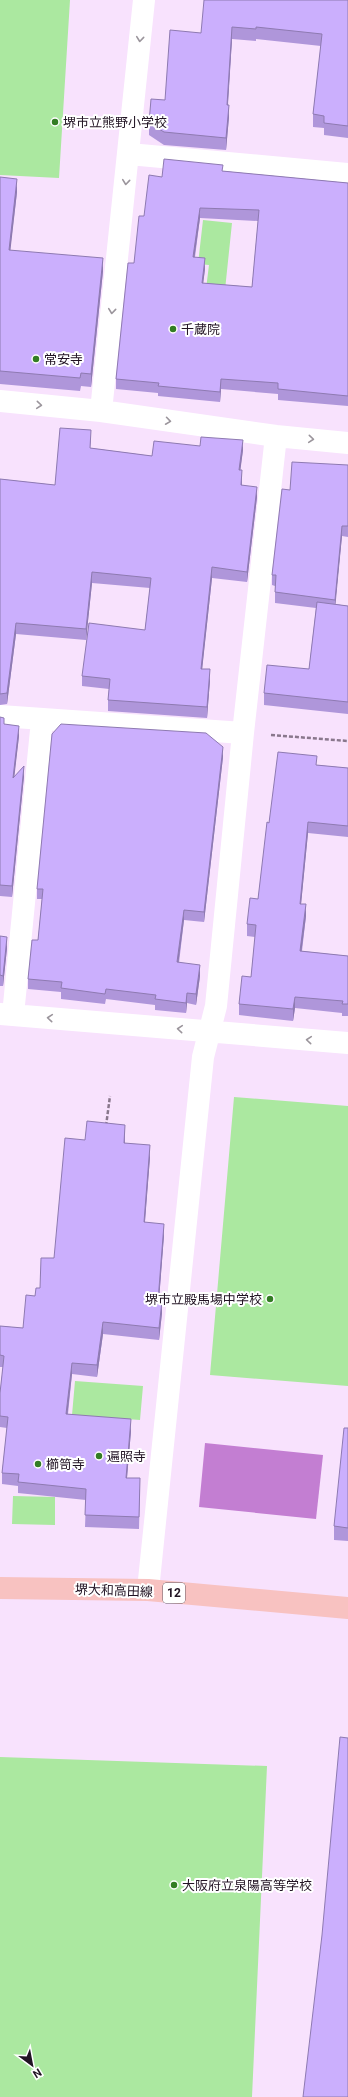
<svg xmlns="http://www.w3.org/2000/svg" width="348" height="2097" font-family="Roboto,'Noto Sans JP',sans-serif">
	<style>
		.green { fill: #abe8a0 }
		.water { fill: #c37ed2 }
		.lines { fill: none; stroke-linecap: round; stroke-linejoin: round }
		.path { stroke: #89778c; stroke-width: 2.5; stroke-dasharray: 4 2; stroke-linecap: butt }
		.minor { stroke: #fff; stroke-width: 22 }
		.major { stroke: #f8c2c1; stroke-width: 22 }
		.wall { fill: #af96da; fill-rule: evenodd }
		.shaded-wall { fill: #8e7ab1 }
		.building { fill: #cbaffd; stroke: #8e7ab1; fill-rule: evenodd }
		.oneway { stroke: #9b959c }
		.poi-dot { fill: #337d24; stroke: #fff; stroke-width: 1.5 }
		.labels { text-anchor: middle; stroke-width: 4; stroke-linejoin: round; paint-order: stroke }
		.shield { fill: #fff; stroke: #645a65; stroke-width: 1 }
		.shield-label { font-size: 12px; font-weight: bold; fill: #211323 }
		.poi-label { font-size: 13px; fill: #211323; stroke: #fff; text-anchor: start }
		.street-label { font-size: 13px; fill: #211323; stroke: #fff }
	</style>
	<rect width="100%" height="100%" fill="#f8e2fd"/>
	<path class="green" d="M0,0h70l-11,178 -59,-3z
		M203,220l29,3 -7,67 -19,-1 3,-24 -11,-1z
		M234,1097l114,9v280l-138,-11z
		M75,1381l68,5 -3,34 -68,-5z
		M13,1496l42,1v28l-43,-1z
		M0,1757l267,9 -15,331h-252z"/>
	<path class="water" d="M205,1443l118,12 -7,64 -117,-12z"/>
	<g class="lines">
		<path class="path" d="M271,735l77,6
			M106,1126l4,-30"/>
		<path class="minor" d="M129,154l219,20
			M0,401l101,10 175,25 72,7
			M101,411l43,-411
			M0,716l243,17
			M0,1014l348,29
			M13,1015l29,-295
			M148,1590l55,-533 13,-51 27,-273 33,-297"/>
		<path class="major" d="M0,1588l148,2 200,18"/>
	</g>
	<path class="wall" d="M348,0v138l-24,-3v-7l-11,-1v-13l8,-68 -65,-7v2l-24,-2 -4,66 1,12 -3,33 -62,-5 -15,-10v-12l16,-23 36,-67z
		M223,171l125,12v223l-70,-6v-6l-57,-5 -1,13 -62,-6v-3l-42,-4v-10l18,-116 10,-47 18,-39zM200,218l58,3 -6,66 -49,-4 2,-14 -10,-12z
		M0,177l17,15 -7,58 93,21 -12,116 -10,-1 -1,5 -80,-7z
		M91,440l-1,8 62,8 48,-10 43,4 -3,20 2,11v4l15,12 -10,85 -35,-4 -10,91 8,11 -3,38 -99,-7v-11l1,-11 -27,-3v-10l63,-46 5,-42 -58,-5 -6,57 -70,-6 -9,70 -7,1v-226l55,6z
		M348,465v72l-6,-1 -7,68 13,2v108l-84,-9v-12l45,-24 7,-61 -41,-5v-17l-3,-1v-10l18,-85z
		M0,717l4,7 15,12 -5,40h10l-12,121 -12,-1z
		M223,757l-19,165 -20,-2 -5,43 21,13 -4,29 -9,-2 -1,10 -31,-3v-5l-49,-6 -1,5 -44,-5v-7l-33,-3v-10l10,-39 4,-41h-5v-10z
		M317,765l31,3v69l-40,-4 -7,71 5,12 -4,35 46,5v60h-6v-3l-47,-5 -2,13 -54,-6v-11l12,-27 4,-40 -8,-1v-12l11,-25 11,-76z
		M0,936l7,12 -4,38h-3z
		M125,1136v7l25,14 -5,65 19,13 -5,66 3,12 -3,27 -56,-6 -6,43 -25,-3 -4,40 63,17 -4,47 13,12 -1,39 -54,-2 1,-27 -68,-7v-7l-16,-2v-11l5,-45 -7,-1v-34l3,-26h-3v-41l23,2 12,-32 5,-8 14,-30 31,-118z
		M348,1428v113l-14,-1v-14z"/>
	<path class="shaded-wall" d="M232,27v12l-5,78v-12z
		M229,105v12l-3,33v-12z
		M17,179v13l-8,71v-13z
		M200,208v10l-7,49v-10z
		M103,258v13l-12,116v-13z
		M205,258v11l-3,24v-10z
		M221,379v10l-1,13v-10z
		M243,440v10l-4,31v-11z
		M242,470v11l-1,15v-11z
		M257,487v10l-10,85v-10z
		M342,526v10l-7,74v-10z
		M212,567v11l-11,102v-11z
		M92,572v11l-6,57v-11z
		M16,623v11l-9,70v-11z
		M210,669v11l-3,38v-11z
		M19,726v10l-6,53v-11z
		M223,747v10l-19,165v-10z
		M24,766v10l-12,121v-11z
		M308,822v11l-8,82v-11z
		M306,904v12l-6,46v-11z
		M184,910v10l-7,53v-11z
		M7,937v11l-4,38v-10z
		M200,965v11l-4,29v-11z
		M187,993v10l-1,10v-10z
		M295,997v11l-2,13v-12z
		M125,1125v11l-1,18v-11z
		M150,1145v12l-6,76v-11z
		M164,1224v11l-6,77v-11z
		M162,1301v12l-3,27v-12z
		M103,1322v12l-6,43v-12z
		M72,1363v11l-6,52v-12z
		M131,1419v12l-5,58v-11z"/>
	<path class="building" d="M204,0h144v126l-24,-3v-7l-11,-2 9,-80 -66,-7v2l-24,-2 -5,78h2l-3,33 -62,-6 -15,-9 2,-24 14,1 5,-70 31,3z
		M164,159l59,6 -1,6 126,12v213l-70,-7v-6l-57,-4 -1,13 -62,-6 1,-3 -43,-4 12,-116h6l5,-47h5l5,-41 13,2zM200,208l59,2 -7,77 -50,-4 3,-25 -12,-1z
		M0,177l17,2 -8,71 94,8 -12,116 -10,-1 -1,5 -80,-7z
		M60,428l31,2 -1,18 62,8 2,-15 46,5 1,-9 42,3 -4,30h3l-1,15 16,2 -10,85 -35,-5 -11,102h9l-3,38 -99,-7 2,-21 -28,-3 7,-53 56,7 6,-52 -59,-6 -6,57 -70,-6 -9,70 -7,1v-215l55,6z
		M292,462l56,3v61h-6l-7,74 -60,-8 1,-17h-4l10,-86 8,1z
		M317,602l31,4v96l-84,-9 3,-28 42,4z
		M0,717l4,1v6l15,2 -6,52 11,-12 -12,120 -12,-1z
		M61,724l145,9 17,14 -19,165 -20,-2 -7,52 23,3 -4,29 -9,-1 -1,10 -31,-4 1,-4 -50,-6 -1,5 -44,-6 1,-6 -34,-3 4,-39h6l5,-51h-6l15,-155z
		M278,752l39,4 -1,9 32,3v58l-40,-4 -8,82h6l-6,47 48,5v48h-6l1,-3 -48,-4 -2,12 -54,-5 3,-28 9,1 5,-52 -9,-1 3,-26 8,1 9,-77 2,1z
		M0,936l7,1 -4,39 -3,-1z
		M87,1121l38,4 -1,18 26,2 -6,77 20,2 -6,77h4l-3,27 -56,-6 -6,43 -25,-2 -6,51 65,5 -5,59h14l-1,39 -54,-2 1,-26 -68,-7 1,-8 -17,-1 6,-56 -8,-1v-23l4,-37 -4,-1v-29l23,2 3,-33 9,1 1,-8h4l1,-30h13l11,-120 20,2z
		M344,1428h4v100l-14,-2z
		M340,1737l8,1v359h-45l19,-162z"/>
	<defs><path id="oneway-chevron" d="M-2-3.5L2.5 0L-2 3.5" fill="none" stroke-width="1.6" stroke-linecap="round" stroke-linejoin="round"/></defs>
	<g class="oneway">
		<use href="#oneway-chevron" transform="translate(140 39) rotate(96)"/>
		<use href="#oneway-chevron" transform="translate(126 182) rotate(96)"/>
		<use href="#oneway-chevron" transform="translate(112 311) rotate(96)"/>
		<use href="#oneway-chevron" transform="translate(39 405) rotate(5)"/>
		<use href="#oneway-chevron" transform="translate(168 421) rotate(8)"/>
		<use href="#oneway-chevron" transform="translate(311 439) rotate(5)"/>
		<use href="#oneway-chevron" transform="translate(50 1018) rotate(-175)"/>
		<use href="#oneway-chevron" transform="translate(180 1029) rotate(-175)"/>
		<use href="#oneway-chevron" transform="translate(309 1040) rotate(-175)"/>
	</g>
	<g class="poi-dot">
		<circle cx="55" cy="122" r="4"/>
		<circle cx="173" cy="329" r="4"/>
		<circle cx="36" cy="359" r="4"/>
		<circle cx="270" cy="1299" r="4"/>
		<circle cx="99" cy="1456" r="4"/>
		<circle cx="38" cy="1464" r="4"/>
		<circle cx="174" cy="1885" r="4"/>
	</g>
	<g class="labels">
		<rect class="shield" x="163" y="1583" width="22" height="20" rx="3"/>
		<g class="shield-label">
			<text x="174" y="1597">12</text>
		</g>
		<g class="poi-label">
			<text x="63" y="127">堺市立熊野小学校</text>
			<text x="181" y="334">千蔵院</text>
			<text x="44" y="364">常安寺</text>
			<text x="262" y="1304" text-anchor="end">堺市立殿馬場中学校</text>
			<text x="107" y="1461">遍照寺</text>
			<text x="46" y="1469">櫛笥寺</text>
			<text x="182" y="1890">大阪府立泉陽高等学校</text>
		</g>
		<g class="street-label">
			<text transform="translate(114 1590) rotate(2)" y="5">堺大和高田線</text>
		</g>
	</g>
	<g transform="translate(32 2065) rotate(148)" stroke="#ffffff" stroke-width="3" paint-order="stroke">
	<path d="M0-3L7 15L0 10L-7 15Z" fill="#211323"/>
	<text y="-6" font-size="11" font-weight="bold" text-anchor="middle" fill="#211323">N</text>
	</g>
</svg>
